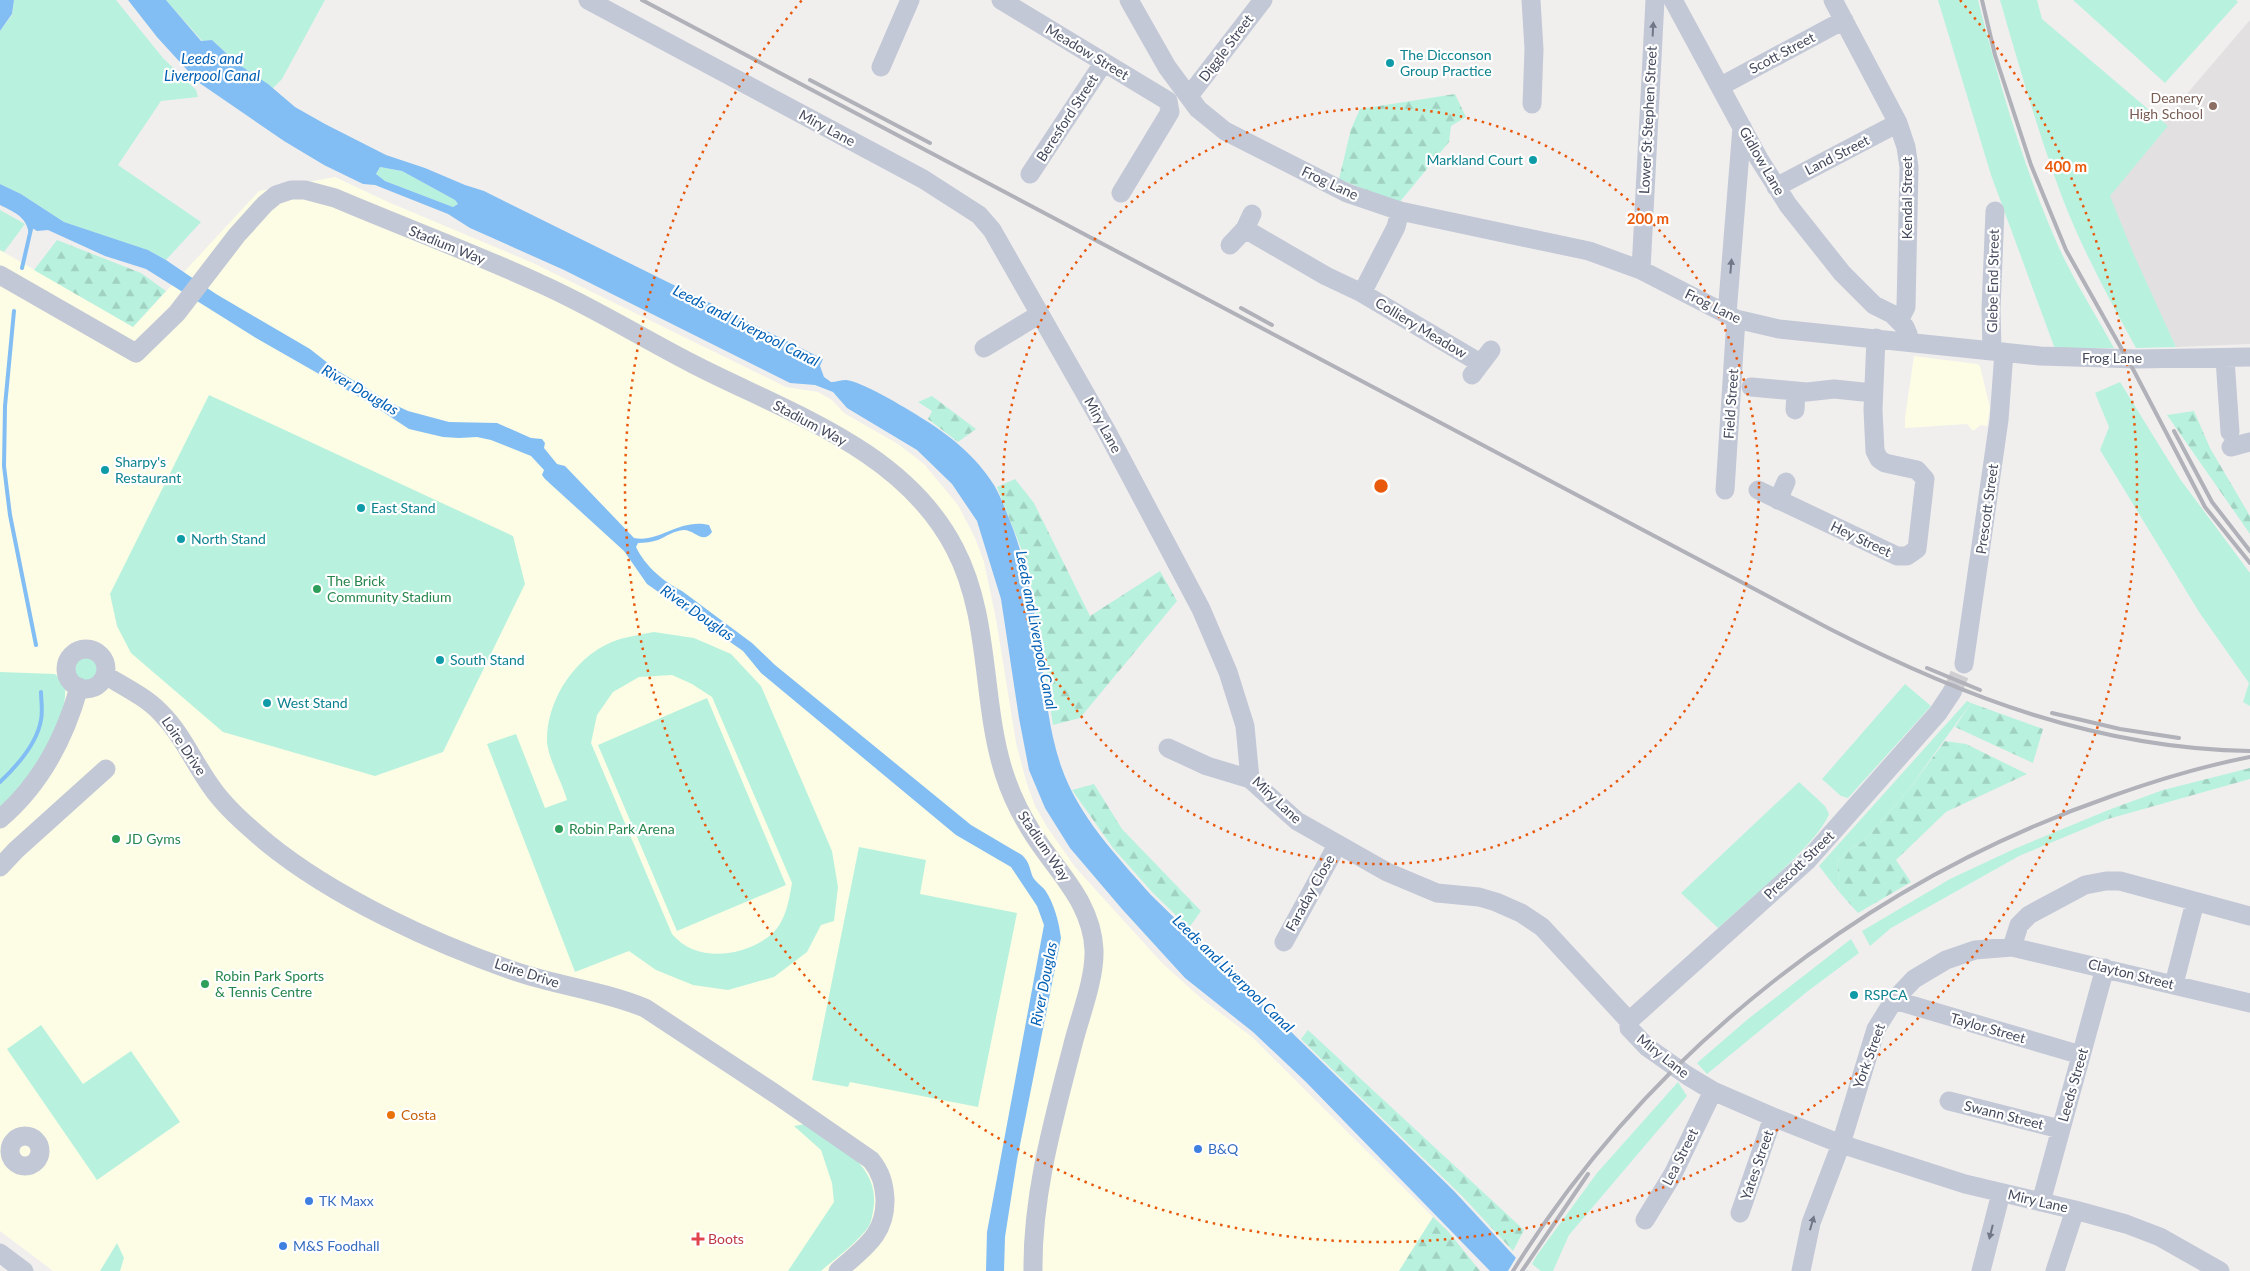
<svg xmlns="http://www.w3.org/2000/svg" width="2250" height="1271" font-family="Lato,sans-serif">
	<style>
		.commercial { fill: #fdfde5 }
		.education { fill: #e2e0e0 }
		.green { fill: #b8f2de; fill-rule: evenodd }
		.forest { fill: url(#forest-firs) }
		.water { fill: #82bef3; fill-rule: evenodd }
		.pier { fill: #f1efee }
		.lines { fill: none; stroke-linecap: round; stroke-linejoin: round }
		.stream { stroke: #82bef3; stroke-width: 4 }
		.minor-tunnel { stroke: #cfced1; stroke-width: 19; stroke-dasharray: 19 9; stroke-linecap: butt }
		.minor { stroke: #c3c8d6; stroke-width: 19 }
		.rail { stroke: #b0b1b9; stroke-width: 4 }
		.oneway { fill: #717787 }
		.ring { fill: none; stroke: #e8590c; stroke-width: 2.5; stroke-dasharray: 2.5 5 }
		.culture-dot { fill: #0f9aa8; stroke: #fff; stroke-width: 2 }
		.education-dot { fill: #8d6e63; stroke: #fff; stroke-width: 2 }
		.leisure-dot { fill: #2e9e5b; stroke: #fff; stroke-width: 2 }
		.food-dot { fill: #e8710a; stroke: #fff; stroke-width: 2 }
		.shop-dot { fill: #3f7fe0; stroke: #fff; stroke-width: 2 }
		.health-dot { fill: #e0444e; stroke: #fff; stroke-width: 2 }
		.labels { text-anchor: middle; stroke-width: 4.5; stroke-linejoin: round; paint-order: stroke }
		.street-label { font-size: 14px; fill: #454b5d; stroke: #fff }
		.culture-label { font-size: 14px; fill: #0d838f; stroke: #fff; text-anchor: start }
		.education-label { font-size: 14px; fill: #785e54; stroke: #fff; text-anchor: end }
		.leisure-label { font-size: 14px; fill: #27864d; stroke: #fff; text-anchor: start }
		.food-label { font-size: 14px; fill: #c56008; stroke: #fff; text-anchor: start }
		.shop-label { font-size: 14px; fill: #366cbe; stroke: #fff; text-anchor: start }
		.health-label { font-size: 14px; fill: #be3a42; stroke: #fff; text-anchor: start }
		.water-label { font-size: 15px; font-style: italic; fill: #015fb4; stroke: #fff }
		.centre { fill: #e8590c; stroke: #fff; stroke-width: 2.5 }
		.ring-label { font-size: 15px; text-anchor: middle; font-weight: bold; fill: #e8590c; stroke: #fff; stroke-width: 4.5; stroke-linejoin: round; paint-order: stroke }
	</style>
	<defs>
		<pattern id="forest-firs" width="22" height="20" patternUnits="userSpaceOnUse" patternTransform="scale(1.25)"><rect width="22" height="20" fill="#b8f2de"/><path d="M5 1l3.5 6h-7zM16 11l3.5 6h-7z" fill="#a0d1c1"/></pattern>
	</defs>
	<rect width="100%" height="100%" fill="#f1efee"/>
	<path class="commercial" d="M335,177l53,25 145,61 253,124 32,5 14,8 12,13 54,31 26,20 34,41 17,33 9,24 12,57 20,124 10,38 9,25 12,21 28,40 88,97 39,35 50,38 181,180 -34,54h-1346l-53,-40v-981l133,77 126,-136z
		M1914,356l63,8 3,2 10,42 -3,18 -6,-1 -8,6 -6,-7 -62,4v-10z"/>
	<path class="education" d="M2250,20v324l-74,3 -73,-155z"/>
	<path class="green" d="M14,0h102l47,58 33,32 2,7 -37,4 -43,64 83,57 -35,38 -18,-10 -84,-28 -43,-28 -21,-10v-153l12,-16z
		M166,0h159l-43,79 -9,9 -35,-24 -26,-24 -10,1z
		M1938,0h40c21,82 44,163 78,241 16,37 39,72 58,107l-59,1 -64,-174z
		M2000,0h37l5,19 126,107 -58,70 24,59 42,92 -40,1c-27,-49 -54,-99 -74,-151 -24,-65 -43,-131 -62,-197z
		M2073,0h163l2,2 -73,81z
		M380,167l22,4 53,29 3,4 -5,3 -68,-26 -9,-7z
		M0,210l25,14 -21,28 -4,-2z
		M2120,382l60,97 70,94v133l-7,-4 6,-19 -50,-71 -99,-162 9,-23 -14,-34z
		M209,395l304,141 12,48 -82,168 -68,24 -152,-44 -92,-79 -14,-27 -7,-32z
		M654,632l40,6 37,16 30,32 71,165 6,36 -4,34 -13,4 -14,27 -33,25 -46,13 -35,-5 -37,-15 -27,-19 -54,21 -88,-228 29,-10 29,74 22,-8c-5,-18 -19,-42 -20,-58 -1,-44 31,-90 73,-103 11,-3 23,-5 34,-7zM672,675l20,9 20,13 80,186c-3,17 -6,37 -19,50 -27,24 -76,31 -101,1l-81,-191 6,-28 16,-23 26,-15z
		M75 669a12 12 0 1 1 24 0a12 12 0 1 1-24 0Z
		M0,672l55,2c4,4 9,8 10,15 3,22 -23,75 -37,92 -8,9 -19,18 -28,27z
		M1905,684l26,22 -83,92 -7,-2 -19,-17z
		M707,698l79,187 -109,46 -79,-186z
		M1967,701l4,2 -62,86 -45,52 -14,8 -13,13 3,31 -21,-27z
		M1799,782l26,24 4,8c-11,30 -84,89 -111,114l-37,-35z
		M2111,809l-3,10 -89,37 -128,72 -21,18 -8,-15 88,-52 64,-30z
		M859,847l67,13 -6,34 97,19 -39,194 -128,-25 -2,5 -36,-7z
		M1851,939l8,14 -51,38 -101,83 -10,-11 51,-44z
		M41,1025l42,59 48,-33 49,71 -83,58 -90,-131z
		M1678,1082l9,14 -118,139 -16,36h-12l-9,-7 5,-9 60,-82z
		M805,1124c29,20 72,38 69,80 -1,7 -2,19 -7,25 -13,16 -31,29 -46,42h-33l46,-69 -2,-19 -11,-33 -27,-24z
		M117,1243l7,15 -4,13h-20z"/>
	<path class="forest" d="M1455,94l11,23 -15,9 -2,16 -50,61 -60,-24 12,-50 9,-20z
		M57,240l84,33 25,18 -33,36 -99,-57z
		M932,396l44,33 -18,13 -30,-23 4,-8 -14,-9z
		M2194,411l16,37 40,68v18l-83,-119z
		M1015,479l19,24 56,113 70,-45 17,30 -97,117 -27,7 -25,-159 -31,-79z
		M1971,703l72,26 -10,34 -78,-36z
		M1945,741l21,3 61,30 -81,38 -50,48 15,22 -53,31 -18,-20 -3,-31 13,-13 14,-8 45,-52z
		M2250,768v11l-142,40 3,-10 52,-19z
		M1094,784l28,45 79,82 -12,17 -37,-36 -39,-44 -41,-58z
		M1308,1030l216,200 -11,21 -50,-54 -162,-158z
		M1433,1217l14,13 33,41h-81z"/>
	<path class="water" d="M0,0h14l-2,14 -12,17z
		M128,0h38l35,41 11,-1 26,24 30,20 27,23 30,17 61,31 39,13 40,17 19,6 339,168 -3,7 4,11 7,5c5,0 10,-2 15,-2 15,1 60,28 74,37 28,17 56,39 74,68 6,10 10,21 14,31 19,46 27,94 33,143 5,36 8,72 20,107 17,50 56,90 90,129l303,296 74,80h-38l-184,-189 -53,-50 -68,-54 -63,-69 -52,-61 -25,-40 -16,-38 -10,-52 -18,-119 -24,-78 -25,-37 -35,-34 -70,-42 -14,-16 -18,-7 -25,-2 -226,-113 -94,-42 -22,-14 -73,-29 -12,-1 -39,-19 -40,-24 -86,-59 -41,-45zM380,167l22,4 53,29 3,4 -5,3 -68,-26 -9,-7z
		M0,184l21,10 43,28 84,28 18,10 50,34 94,55 28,22 53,32 17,8 41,11 48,1 34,15 11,1 3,4 -1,5 13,16 8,2 69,72c26,5 45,-20 75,-13l3,7c-9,13 -17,-2 -28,-2 -11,1 -17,6 -26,10 -6,2 -13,3 -20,3l-2,4c9,19 28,35 46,44l70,52 23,22 196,160 51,30c7,7 7,11 10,20 2,6 9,10 13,15 9,13 14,32 16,48l-44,222 -12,77 -1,34h-18l1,-39 57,-307 -7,-19 -26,-39 -55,-32 -195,-162 -18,-22 -96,-67 -23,-33 -79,-72 -3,-4 2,-5 -13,-14 -40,-16 -14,-3 -18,1 -16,-1 -34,-8 -41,-27 -112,-64 -110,-69 -41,-13 -57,-26 -11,1 -5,-3 -3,7c-2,-18 -13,-22 -29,-30z"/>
	<path class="pier" d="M1517,1256l12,13 -2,2h-19z"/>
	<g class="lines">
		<path class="stream" d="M22,268l9,-39
			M14,311l-9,95 -1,60 6,49 26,130
			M0,782c17,-16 37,-39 41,-62 2,-9 0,-20 0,-28"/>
		<path class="minor-tunnel" d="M1952,692l12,-28"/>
		<path class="minor" d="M588,0l335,179 56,36 13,15 114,200 95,179 27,63 17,54 5,53 47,42 90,51 50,21 42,4 17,5 25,11 21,14 87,94v7l18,19 41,29 25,15 60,26 68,27 124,40 110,26 51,14 34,13 60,34
			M1001,0l167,101 2,11 -49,81
			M1129,0l38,67 31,42 27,22 122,62 53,18 189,40 52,19 95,49 43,10 261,27 97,3 113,-2
			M1531,0l3,49 -2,55
			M1673,0l86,159 29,46 54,68 32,32 18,9 13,13 3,7 1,8
			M1833,0l65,123 8,24 3,20 -3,140 -7,14
			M881,67l29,-67
			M1721,86l123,-66
			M1189,96l74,-96
			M1030,174l74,-112
			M1776,187l122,-64
			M1245,229l81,47 36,17 118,70
			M1230,245l15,-16 7,-15
			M1641,270l14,-270
			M0,275l136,78 41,-40 60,-78 28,-31 11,-9 15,-5h14l30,8c68,29 139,55 206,86 52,23 101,54 152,80 93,48 211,85 262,185 36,69 26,152 49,224 7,22 17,42 29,61 24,38 59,68 61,116 1,29 -14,66 -21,94 -19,74 -41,150 -40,227
			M1362,293l34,-66 4,-16
			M1727,314l15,-187
			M984,348l56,-34
			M1992,351l-1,-42 4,-98
			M2225,359l5,73
			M1472,375l19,-25
			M1751,387l56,5 27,-3 39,4
			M1795,410l1,-19
			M2231,447l19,-5
			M1725,490l11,-171
			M1758,490l139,66h10l10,-7 8,-70 -8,-9 -32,-7 -6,-4 -4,-8 -2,-41 3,-72
			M1778,500l8,-18
			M66 669a20 20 0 1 1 40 0a20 20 0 1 1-40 0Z
			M1964,664l35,-244 5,-68
			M105,675c18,11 41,22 56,38 21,21 32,48 49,72 14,21 36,40 56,57 67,55 169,102 251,130 42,14 87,19 128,36l132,87 94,65c10,12 13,24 14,39 1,37 -23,50 -47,72
			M1168,748l39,18 43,13
			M0,819c41,-35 65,-81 79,-132
			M0,867l16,-17 90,-81
			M1284,942l53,-97
			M2012,947l238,56
			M2174,984l21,-82
			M1894,1000l187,55
			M1629,1021l178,-160 131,-148 14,-21
			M1949,1101l111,28
			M10 1151a15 15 0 1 1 30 0a15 15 0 1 1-30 0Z
			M2041,1202l64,-234
			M1740,1213l33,-96
			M1645,1220l28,-46 40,-83
			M0,1253l24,18
			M1801,1271l10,-48 30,-79 35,-115 18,-29 20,-21 32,-19 29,-10 37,-3 7,-22 10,-10 56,-30 21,-4h14l130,35
			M1981,1271l20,-78
			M2055,1271l20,-61"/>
		<path class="rail" d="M642,0l1188,629c133,68 269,120 420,122
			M1982,0l13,55 36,110 35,85 68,121 71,136 45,56
			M810,80l120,63
			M1241,308l31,17
			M2174,431l38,71 38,49
			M1927,668l53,22
			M2052,713l68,16 59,9
			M1513,1271c137,-221 354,-390 599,-475 45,-16 91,-30 138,-39
			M1522,1271l66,-97"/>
	</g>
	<defs><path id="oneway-solid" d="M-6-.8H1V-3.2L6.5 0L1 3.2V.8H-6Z" transform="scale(1.25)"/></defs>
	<g class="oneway">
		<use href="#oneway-solid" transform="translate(1653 29) rotate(-87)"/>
		<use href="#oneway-solid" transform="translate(1731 266) rotate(-85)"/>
		<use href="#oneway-solid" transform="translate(1812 1223) rotate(-74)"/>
		<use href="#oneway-solid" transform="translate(1991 1232) rotate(104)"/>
	</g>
	<g class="ring">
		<circle cx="1381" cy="486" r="378"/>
		<path d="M1960 0A756 756 0 1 1 802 0"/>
	</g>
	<g class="culture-dot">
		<circle cx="1390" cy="63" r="5"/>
		<circle cx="1533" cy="160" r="5"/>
		<circle cx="105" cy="470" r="5"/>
		<circle cx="361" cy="508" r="5"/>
		<circle cx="181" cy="539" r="5"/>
		<circle cx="440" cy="660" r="5"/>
		<circle cx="267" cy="703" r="5"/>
		<circle cx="1854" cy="995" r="5"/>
	</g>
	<circle class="education-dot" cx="2213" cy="106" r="5"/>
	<g class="leisure-dot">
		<circle cx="317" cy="589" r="5"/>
		<circle cx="559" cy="829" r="5"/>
		<circle cx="116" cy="839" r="5"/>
		<circle cx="205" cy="984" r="5"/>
	</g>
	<circle class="food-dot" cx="391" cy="1115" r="5"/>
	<g class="shop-dot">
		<circle cx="1198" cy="1149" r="5"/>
		<circle cx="309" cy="1201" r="5"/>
		<circle cx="283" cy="1246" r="5"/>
	</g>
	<path class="health-dot" d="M695.5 1231.5h5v5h5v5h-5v5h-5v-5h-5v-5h5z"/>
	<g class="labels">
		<g class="street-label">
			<text transform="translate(1226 48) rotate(-53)" y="5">Diggle Street</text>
			<text transform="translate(1087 52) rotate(31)" y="5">Meadow Street</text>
			<text transform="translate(1782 53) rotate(-28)" y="5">Scott Street</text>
			<text transform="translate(1067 118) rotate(-57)" y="5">Beresford Street</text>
			<text transform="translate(1648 120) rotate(-87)" y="5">Lower St Stephen Street</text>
			<text transform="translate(827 128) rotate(28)" y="5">Miry Lane</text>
			<text transform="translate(1837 155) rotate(-27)" y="5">Land Street</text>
			<text transform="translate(1762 161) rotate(60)" y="5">Gidlow Lane</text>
			<text transform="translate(1330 183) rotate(25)" y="5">Frog Lane</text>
			<text transform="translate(1907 198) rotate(-90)" y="5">Kendal Street</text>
			<text transform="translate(447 245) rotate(22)" y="5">Stadium Way</text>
			<text transform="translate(1993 281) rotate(-89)" y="5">Glebe End Street</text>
			<text transform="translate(1713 306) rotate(26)" y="5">Frog Lane</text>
			<text transform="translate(1421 328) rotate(31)" y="5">Colliery Meadow</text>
			<text x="2112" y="363">Frog Lane</text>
			<text transform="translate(1731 404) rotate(-86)" y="5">Field Street</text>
			<text transform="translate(810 423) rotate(28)" y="5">Stadium Way</text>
			<text transform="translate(1103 425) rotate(61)" y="5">Miry Lane</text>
			<text transform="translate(1987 509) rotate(-82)" y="5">Prescott Street</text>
			<text transform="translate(1861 539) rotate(25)" y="5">Hey Street</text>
			<text transform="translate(184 746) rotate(56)" y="5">Loire Drive</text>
			<text transform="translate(1277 800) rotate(43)" y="5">Miry Lane</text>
			<text transform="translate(1044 846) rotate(56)" y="5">Stadium Way</text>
			<text transform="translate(1799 865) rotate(-44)" y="5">Prescott Street</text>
			<text transform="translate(1310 893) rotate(-61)" y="5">Faraday Close</text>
			<text transform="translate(527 973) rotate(18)" y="5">Loire Drive</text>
			<text transform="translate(2131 974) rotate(14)" y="5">Clayton Street</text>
			<text transform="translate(1988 1028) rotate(16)" y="5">Taylor Street</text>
			<text transform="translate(1663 1056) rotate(38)" y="5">Miry Lane</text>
			<text transform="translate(1869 1056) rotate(-70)" y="5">York Street</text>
			<text transform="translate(2073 1085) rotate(-74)" y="5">Leeds Street</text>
			<text transform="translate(2004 1115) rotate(14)" y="5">Swann Street</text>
			<text transform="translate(1680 1157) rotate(-63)" y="5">Lea Street</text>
			<text transform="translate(1757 1165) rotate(-71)" y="5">Yates Street</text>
			<text transform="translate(2038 1201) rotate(13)" y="5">Miry Lane</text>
		</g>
		<g class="culture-label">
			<text x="1400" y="60">The Dicconson<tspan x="1400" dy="16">Group Practice</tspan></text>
			<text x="1523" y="165" text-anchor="end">Markland Court</text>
			<text x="115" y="467">Sharpy's<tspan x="115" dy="16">Restaurant</tspan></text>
			<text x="371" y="513">East Stand</text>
			<text x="191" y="544">North Stand</text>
			<text x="450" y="665">South Stand</text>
			<text x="277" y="708">West Stand</text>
			<text x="1864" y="1000">RSPCA</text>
		</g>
		<g class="education-label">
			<text x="2203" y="103">Deanery<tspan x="2203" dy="16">High School</tspan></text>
		</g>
		<g class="leisure-label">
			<text x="327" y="586">The Brick<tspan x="327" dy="16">Community Stadium</tspan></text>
			<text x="569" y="834">Robin Park Arena</text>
			<text x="126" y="844">JD Gyms</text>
			<text x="215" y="981">Robin Park Sports<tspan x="215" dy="16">&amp; Tennis Centre</tspan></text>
		</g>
		<g class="food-label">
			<text x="401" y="1120">Costa</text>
		</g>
		<g class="shop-label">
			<text x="1208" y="1154">B&amp;Q</text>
			<text x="319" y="1206">TK Maxx</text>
			<text x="293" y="1251">M&amp;S Foodhall</text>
		</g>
		<g class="health-label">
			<text x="708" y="1244">Boots</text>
		</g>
		<g class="water-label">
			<text x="212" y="64">Leeds and<tspan x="212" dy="17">Liverpool Canal</tspan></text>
			<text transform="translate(746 326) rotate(27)" y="5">Leeds and Liverpool Canal</text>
			<text transform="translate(360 390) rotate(30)" y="5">River Douglas</text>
			<text transform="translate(697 613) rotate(35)" y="5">River Douglas</text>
			<text transform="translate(1036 630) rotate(79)" y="5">Leeds and Liverpool Canal</text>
			<text transform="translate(1233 974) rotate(44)" y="5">Leeds and Liverpool Canal</text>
			<text transform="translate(1044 984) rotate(-79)" y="5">River Douglas</text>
		</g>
	</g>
	<circle cx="1381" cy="486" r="8" class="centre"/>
	<g class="ring-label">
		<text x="2066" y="172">400 m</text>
		<text x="1648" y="224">200 m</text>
	</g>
</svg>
